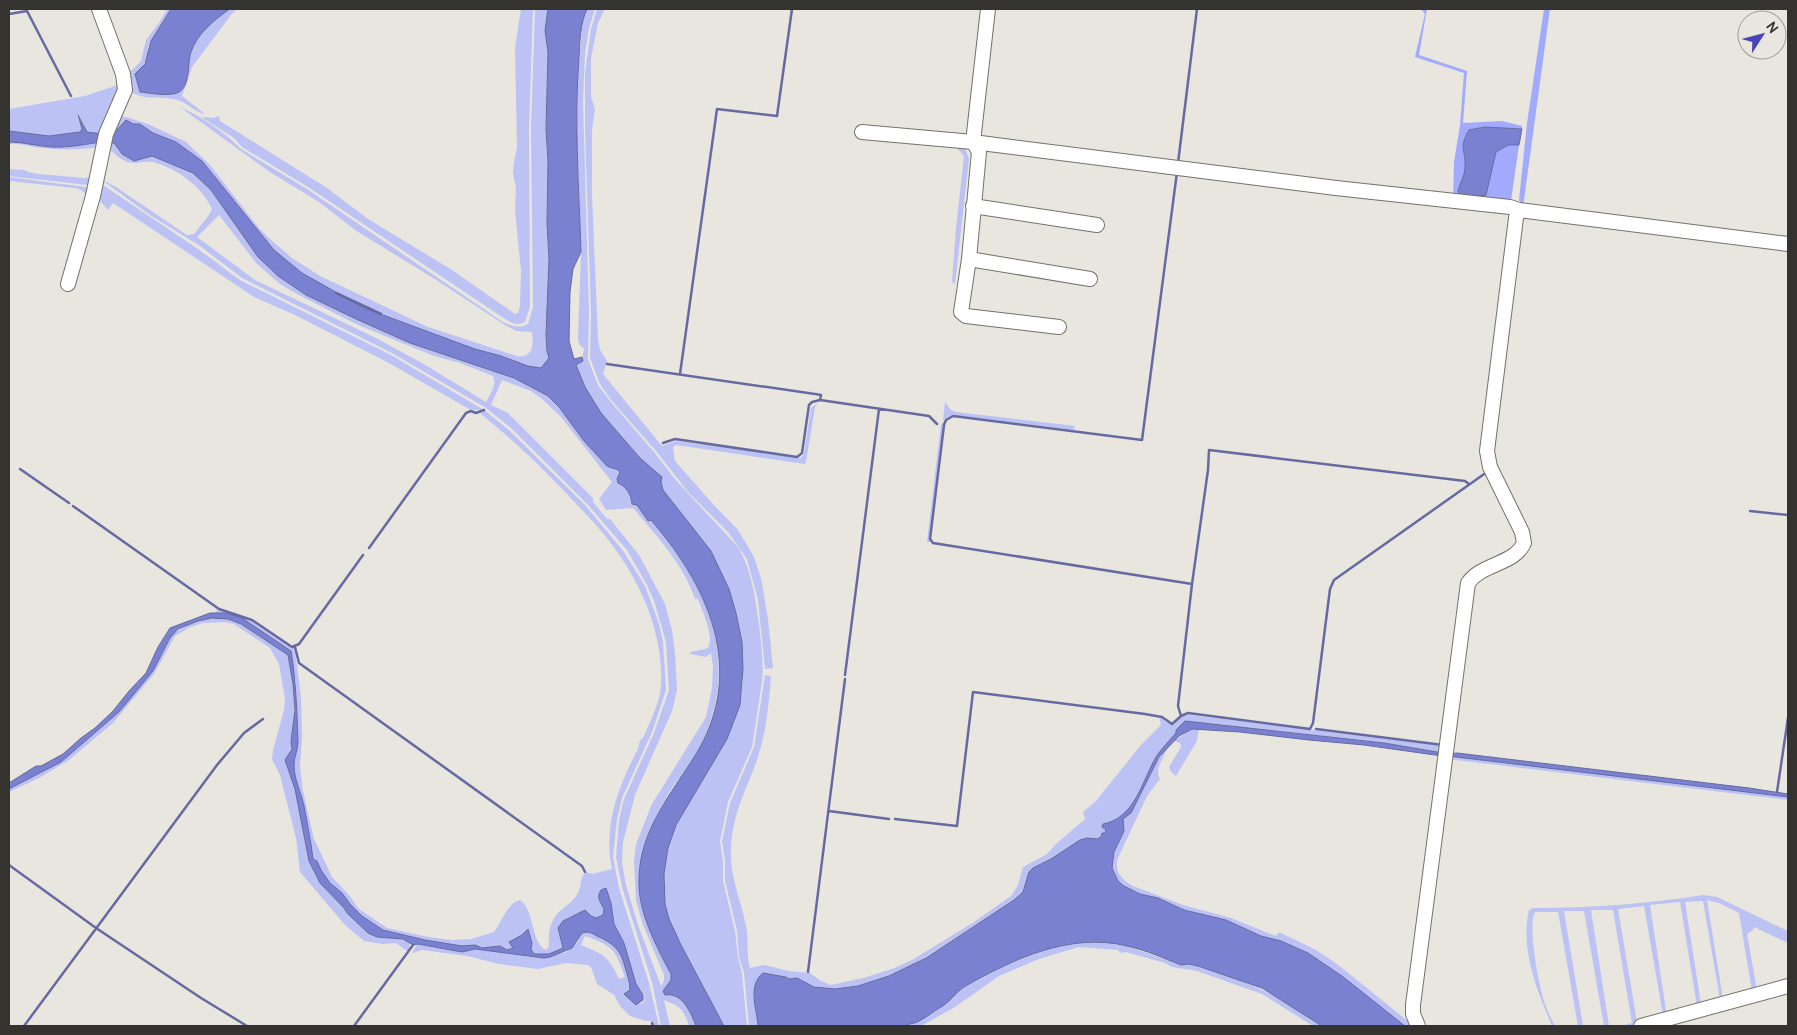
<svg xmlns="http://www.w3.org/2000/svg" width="1797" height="1035" font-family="Cabin,sans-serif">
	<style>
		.green { fill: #bcc2f3; fill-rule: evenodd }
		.forest { fill: #a2aafe }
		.water { fill: #7b81d1; stroke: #666aa1 }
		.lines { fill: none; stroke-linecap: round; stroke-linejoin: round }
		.stream { stroke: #666aa1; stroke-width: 2.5 }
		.minor-casing { stroke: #73716b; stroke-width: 16 }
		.minor { stroke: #fff; stroke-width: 14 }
	</style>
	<rect width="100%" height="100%" fill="#e8e6df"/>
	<path class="green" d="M93,9l29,71 -19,54 -16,-2 -8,-17 -2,1 5,13 -2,3 -31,4 -40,-5v-22l76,-13 30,-10 3,-6z
		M167,9h4l-23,38v9l-7,13 -1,23 34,2 10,-7c4,-12 3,-24 7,-35 5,-15 30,-43 46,-43l-6,6 -39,52 -10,29 23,18c-11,-2 -16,-10 -25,-13 -20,-7 -32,2 -52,-11l-3,-18 7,-2 9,-9 5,-21 13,-17z
		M521,9h12l-4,120 1,178 -5,15c-7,4 -13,1 -20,-3l-197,-132 -66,-40 -8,-9 -33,-21 13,1 5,-2 1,5 107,67 41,31 84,51 63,44 3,-1 2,-7 1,-35 -6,-61 1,-22 -3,-15 1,-11 3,-14 -2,-100z
		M535,9h13l-3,21 3,22 -2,77 2,32 -1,62 2,36 -3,76 1,16 2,7 -8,10 -13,-2 -27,-10 -26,-7 -111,-41 -62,-35 -28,-23 -72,-89 -26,-19 -23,-9 -13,-9h-7l-7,-3 -12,12 1,-17 11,1 22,7 38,18 24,23 49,63 11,11 22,19 28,18 108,51 89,29c16,2 17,-11 15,-24l-16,-1 -11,-6 -67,-44 -83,-51 -36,-28 -49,-30 -90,-65c20,9 46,26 61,42l66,40 196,133c9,4 16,7 25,2l5,-17 -2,-178z
		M587,9h8l-6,19 -4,25 -2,48 6,212 -1,46 10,26 12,16 44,51 20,26 64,69c14,24 17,50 21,77 2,19 5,39 3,58l-10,65 -24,55 -8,39 3,20v20l12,50 3,26 4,17 5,52h-23l-2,-4 -41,-77 -12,-26 -4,-15 -1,-30 4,-26 8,-23 51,-86 13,-34 3,-26v-22l-4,-31 -10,-37 -18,-38 -48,-61 -5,-17 -18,-15 -39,-45 -16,-26 -9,-22 6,-4 2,-12 -5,-5 -1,-5 3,-87 -4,-119 1,-59 5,-54z
		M597,9h8l-7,14 -7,35v39l4,12 -3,22v63l6,144 2,12 7,11 -4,13 59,72 14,-5 125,17 3,-4 7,-46 7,-5 -3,4 -9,55 -1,2 -129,-19 -3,2 2,14 37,42 26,27 16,27 7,21 7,41 5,49 -8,1 -7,-69 -11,-41 -19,-27 -40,-40 -32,-41 -45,-51 -11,-16 -10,-26 1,-45 -6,-182v-58l6,-44z
		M9,142c14,-1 28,4 42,5 18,1 34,-3 51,-5l-1,5c-23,3 -37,3 -60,1 -11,-1 -21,-5 -32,-4z
		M108,143h6l5,8 15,10 18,-5 41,17 18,17 47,67 20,19 28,19 50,24 54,24 104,35 34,18 11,11 25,34 22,24c4,4 10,2 14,7l-3,7 11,13 4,12 5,1 11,16 3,-1c63,74 95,154 39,244 -5,8 -11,14 -16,21 -18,28 -32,57 -35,91 -2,23 10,55 20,76 4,7 11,16 12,24 1,5 -2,12 -2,18 15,5 21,19 27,32h-7c-6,-18 -8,-19 -25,-26l6,26h-9l-9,-44 -30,-95 -6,-30 3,-37 5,-21 30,-66 15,-43 -3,-48 -12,-41 -7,-16 -20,-35 -40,-46 -76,-76 -25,-20 -94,-55 -150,-75 -42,-32 -50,-31 -51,-37 17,9 71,48 7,-1 15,-19 3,-6c-10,-22 -33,-39 -56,-46 -6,-2 -12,-1 -19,0 -13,1 -21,-8 -30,-16zM219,215l38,49 23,20 15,9 63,32 76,31 26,7 33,13c4,9 -3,19 -7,26l-59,-36 -51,-28 -121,-58 -58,-43zM502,380l29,11 11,8 19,18 51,65 -13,17 7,11 27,-2c23,27 51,57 62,91h3c5,14 15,34 11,48l-4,2 -15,3v2l16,3 5,-4 2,13 -1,22 -6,29 -54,87 -16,40 -2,17 2,40 7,24 21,50v6l-3,5 -23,-61 -12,-40 -4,-22 1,-21 12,-47 37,-84 5,-21 -2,-37 -3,-23 -7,-26 -26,-49 -29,-36h-3l-14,-17v-4l-85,-85 -17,-8z
		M956,147l9,1 4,11 -14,125 -3,-2 4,-54 8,-72z
		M9,169l15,1 5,2 9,2 47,4 10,-1 -2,8h-6l-78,-9z
		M9,177l84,11 -6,7 -6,-5 -6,-2 -66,-7z
		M97,181l101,68 42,31 151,75 93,55 25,20 76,75 39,47 21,34 14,38 4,18 3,48 -14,42 -30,66 -5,21 -4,38 6,31 30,95 10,43h-5l-3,-5h-5l-16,-5 -10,-10 -6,-11 -17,-11 -6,-17 -3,-2 -22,-2 -28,6 -39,-5 -32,-8 -45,-6 -10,3 5,-9 49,7 9,-2 17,2 52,7 22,-6 10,-8 6,-11c6,-2 10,0 15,3 16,7 24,14 28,31 2,8 5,14 5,23l-5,4 12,11 7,-3 1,-8 -2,1 -7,-11 -12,-41 -10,-19 -3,-21 -6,-15 -7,10 6,11 -1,6 -7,3 -5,-2 -6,-6 -22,11 -5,7 5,20 -14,6h-15l-3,-5 1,-6 -4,-14 -6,6 -12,7 3,6 -6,2 -8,-4 -17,2 -7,-3 -13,1 -37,-6 -42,-10 -21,-14 -12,-12 -8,-11 -12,-10 -9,-13 -4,-9 -4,-2 -10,-53 -8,-28 -1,-14 4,-20 -2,-62 -10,-35c-24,-12 -44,-34 -72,-34l5,-4 16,5 17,7 42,27 3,16 4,34 1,39 -2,30 3,24 11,48 18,38 17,18 10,14 28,19 41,9 23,3 20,-1 23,-7c8,-10 13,-29 26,-32 15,10 10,42 26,50l3,-3c-1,-14 1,-28 12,-37 6,-5 13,-9 17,-17 4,-7 1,-15 8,-21l6,2 20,-5c-9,-43 6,-82 26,-120l2,-9 3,-2c7,-16 17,-35 18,-53 3,-59 -27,-118 -66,-161 -9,-10 -19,-20 -28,-30 -27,-29 -56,-56 -86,-80l2,-3 -14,-2 -80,-46 -94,-48 -41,-18 -141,-94 -5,7 -13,-15zM585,936c28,10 30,13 40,41l-6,2c-11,-24 -15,-24 -38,-34z
		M945,402l6,8 5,2 119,14 -1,4 -122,-15 -9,5z
		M944,422l-14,120h-3l14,-118z
		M220,617l14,3 54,35c6,27 8,52 4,79 -2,12 2,16 -7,26l10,29 14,72 11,22 42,45 21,10h15l11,4 1,5 -3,4 -11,-8 -13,1 -19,-3 -19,-16 -45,-53 -4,-34 -16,-63 -8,-16 1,-9 11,-40 1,-11 -6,-35 -9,-16 -36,-24 -9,-2 -22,1 -13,4 -15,9 -21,38 -41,49 -44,37 -30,18 -30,14v-3l52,-27 58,-50 34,-41 20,-38 25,-12z
		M765,675l6,1c-2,28 -5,57 -14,84 -11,31 -24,52 -26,87 -2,29 10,52 15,79 3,14 0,28 4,42l14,-3 25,6 21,2 11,8 10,4 32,-7 29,-9 20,-9 62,-38 37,-26 7,-11 5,-18 24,-13 9,-10 29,-25 -2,-7 12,-10 46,-57 18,-18 2,-3 -2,-7 13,8 9,-8 8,-2 255,31 -1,7 -59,-10 -176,-20h-20c-11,10 -23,21 -32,34 -14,23 -20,54 -47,66l-4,10 -8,6 -17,1 -29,19 -18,9 -10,24 -9,8c-23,15 -46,29 -68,44 -33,22 -75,46 -116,45 -15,-1 -31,-7 -44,-12 -5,-2 -13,-2 -19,-4l-12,37 2,5 1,11h-9l-5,-53 -5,-16 -2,-26 -12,-50v-20l-3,-20 8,-38 24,-56z
		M1192,729h7l-2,12 -21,35 -5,-4 -2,-5 12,-20 -1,-4 -6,-2z
		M1166,750c-3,11 -12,18 -6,29l-13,17 -29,62c-4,13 3,21 15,28l50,19 48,13 45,18 3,-4 37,18 21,14 77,62h-9l-63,-50 -34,-23 -27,-12 -20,-5 -35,-16 -42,-10 -26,-12 -18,-4 -16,-8 -6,-5 -6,-13 2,-16 10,-21 -1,-12c21,-19 24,-49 43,-69z
		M1448,756l340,41v3l-332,-40 -8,-1z
		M1703,895l14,2 71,34v12l-34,-16 -1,3 -6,4 10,56 -73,22 -53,14h-10l11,-3 -19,-113h-22l18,116h-5l-20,-115h-20l19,115h-5l-20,-114h-23c-8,13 4,73 9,89 3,9 7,17 11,25h-3c-15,-36 -32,-76 -23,-116l4,-2c56,0 114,-4 170,-13zM1707,900l12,3 20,10 13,78 -29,8zM1703,901l17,98 -19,5 -16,-102zM1680,902l17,104 -28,8 -3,-4 -16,-105zM1644,906l19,109 -26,7 -19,-113z
		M1075,943h29l23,3 54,19c12,-2 23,3 34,6 39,13 75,31 107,55h-9l-51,-32 -65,-23 -25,-4 -7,-4 -39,-11 -6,1 -2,-3 -39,-3 -40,12 -40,17 -44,31 -34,19h-16l2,-2 12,-3 23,-15 21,-18 43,-23 39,-15z"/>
	<path class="forest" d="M1421,9h6l-8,46 48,16 -4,52 39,-2 20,5v3l-37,-2 -16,3c-10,18 -4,18 -4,35 0,7 -3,14 -5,20l26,9 10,-42 12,-7h11l-8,56 -58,-2 1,-37 6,-37 4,-52 -49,-16 10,-43z
		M1544,9h6l-27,198 -4,-7 8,-77z"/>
	<path class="water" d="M171,9h59c-15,10 -33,25 -39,43 -4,11 0,33 -12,40 -8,5 -30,1 -39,0l-5,-18 10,-10 6,-23z
		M548,9h39c-7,15 -7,32 -8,48 -5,65 0,131 2,195l-8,17 -3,23 -1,49 5,18 8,-2 1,4 -7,4 9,22 16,26 39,45 22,19 -1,5 2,8 48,61 18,38 7,24 6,29 1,27 -3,36 -13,34 -51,86 -8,23 -4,26 1,30 4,15 12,26 43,81h-28c-5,-13 -14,-34 -31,-31l-2,-4 8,-11v-6c-15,-28 -34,-64 -32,-96 1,-44 27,-78 50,-113 60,-87 24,-173 -38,-245l-3,1 -11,-16 -5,-1c-1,-9 -5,-17 -14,-21l-1,-4 3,-7c-4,-5 -10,-3 -14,-7l-22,-24 -25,-34 -11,-11 -34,-18 -104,-35 -54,-24 -50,-24 -28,-19 -20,-19 -47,-67 -18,-17 -41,-17 -18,5 -12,-7 -8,-11h-6l6,-10 12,-13 7,4h7l13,9 23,9 26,19 72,89 28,23 62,35 111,41 26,7 27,10 13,2 8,-10 -2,-7 -1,-16 3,-76 -2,-36 1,-62 -2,-32 2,-77 -3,-22z
		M78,115l9,17 16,2 -1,8c-17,2 -33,6 -51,5 -14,-1 -28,-5 -42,-5v-11l40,5 31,-4 2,-3z
		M1485,127l37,2 -3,16h-11l-12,7 -10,43 -15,2 -11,-2 -2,-4c2,-8 7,-16 7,-24 1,-18 -7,-18 4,-37z
		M210,613h16l16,5 49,33c5,30 6,60 7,91 0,8 -4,15 -4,23 0,14 7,27 10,41 3,17 7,35 9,53l4,2 4,9 9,13 12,10 8,11 12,12 21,14 42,10 37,6 13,-1 7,3 18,-2 7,4 6,-2 -4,-6 13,-7 6,-6 4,14 -1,6 3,5h15l14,-6 -5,-20 5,-7 22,-11 6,6 5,2 7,-3 1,-6c-4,-8 -8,-11 -3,-19l5,-2 5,15 3,21 10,19 12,41 7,11v5l-7,5 -12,-11 6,-4c0,-9 -3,-15 -5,-23 -4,-17 -12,-24 -28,-31 -5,-3 -9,-5 -15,-3l-10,15 -22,9 -6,1 -69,-9 -13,3 -44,-8 -5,1 -10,-6 -26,-2 -9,-4 -21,-20 -3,-5 -24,-25 -11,-22 -14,-72 -10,-29 7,-11 -1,-8 4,-31 -2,-26 -5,-29 -47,-31 -13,-5 -16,-1 -14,3 -20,8 -8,9 -17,33 -34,41 -58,50 -52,27v-6l27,-17h5l22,-12 18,-16 14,-10 18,-17 16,-20 17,-18 12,-26 12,-19z
		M1185,721l199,22 59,10 -1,3 -78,-11 -55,-5 -69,-8 -48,-3 -13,7 -20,21 -28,56 -8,6 1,12 -10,21 -2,16 6,13 6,5 16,8 18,4 26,12 42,10 35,16 20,5 27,12 34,23 63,50h-83l-60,-38 -64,-22 -10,-2 -7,1c-18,-7 -35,-15 -54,-19 -57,-14 -114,13 -163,41 -8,5 -14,15 -23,20 -7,4 -14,10 -22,14 -4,3 -10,2 -14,5h-147c-1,-17 -11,-40 5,-53l23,4 3,2 8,-1 17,9 21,2 23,-3 31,-10 37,-18 88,-58 9,-8 6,-20 4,-4 18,-9 29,-19 7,-2 10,1 4,-2 1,-4h3l1,-3 -4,-3 1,-3c32,-6 39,-43 53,-67 6,-9 13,-16 20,-24v-3z
		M1457,753l292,35 39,6v3l-340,-41 1,-2z"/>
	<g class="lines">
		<path class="stream" d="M26,9l45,87
			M9,14l18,-3
			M1178,163l19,-154
			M1177,172l-35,268 -189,-24 -7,4 -2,5 -14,114 3,4 259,41
			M336,293l45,21
			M607,364l208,30 6,1 -1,5
			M680,374l37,-265 60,7 15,-107
			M663,443l12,-4 122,18 5,-4 7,-48 3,-3 8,-2 109,16 8,8
			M20,469l49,34
			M73,506l146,103 33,11 40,27 7,-3 64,-89
			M1750,511l38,4
			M369,548l97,-135 5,-2 5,2 8,-3
			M295,647l4,16 283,203 3,6
			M845,675l34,-266
			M1181,716l-3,-10 14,-122 16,-114 1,-20 256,31 4,3
			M1316,729l127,16
			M1777,792l11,-74
			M829,811l60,8
			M895,819l62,7 16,-134 172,22 17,3 10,7 9,-8 7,-3 122,16 3,-6 17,-134 4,-9 153,-108
			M9,865l87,63 105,70 46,28
			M808,972l37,-293
			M652,1023l1,3
			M24,1026l193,-261 27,-32 19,-14
			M354,1026l59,-81"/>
		<defs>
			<path id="minor" d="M988,9l-15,133 6,10 -10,107 -8,53 5,4 93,11
				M862,132l111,10 363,46 174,19 9,3 269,34
				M973,206l124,19
				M969,259l121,20
				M68,284l25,-88 13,-62 19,-44 -2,-16 -24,-65
				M1418,1026l-5,-12v-9l55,-422c14,-20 46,-18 56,-40l-2,-11 -32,-65 -3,-16 29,-233 3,-8
				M1641,1026l147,-40"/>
		</defs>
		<use href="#minor" class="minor-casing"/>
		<use href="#minor" class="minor"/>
	</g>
	<rect width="1797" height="1035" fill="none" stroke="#343330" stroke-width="20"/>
	<g transform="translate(1762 35) rotate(54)"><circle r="24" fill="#e8e6df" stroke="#a09e99"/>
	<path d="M0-4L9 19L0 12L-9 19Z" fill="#4943b9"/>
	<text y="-8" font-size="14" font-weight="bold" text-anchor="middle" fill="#343330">N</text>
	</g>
</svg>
